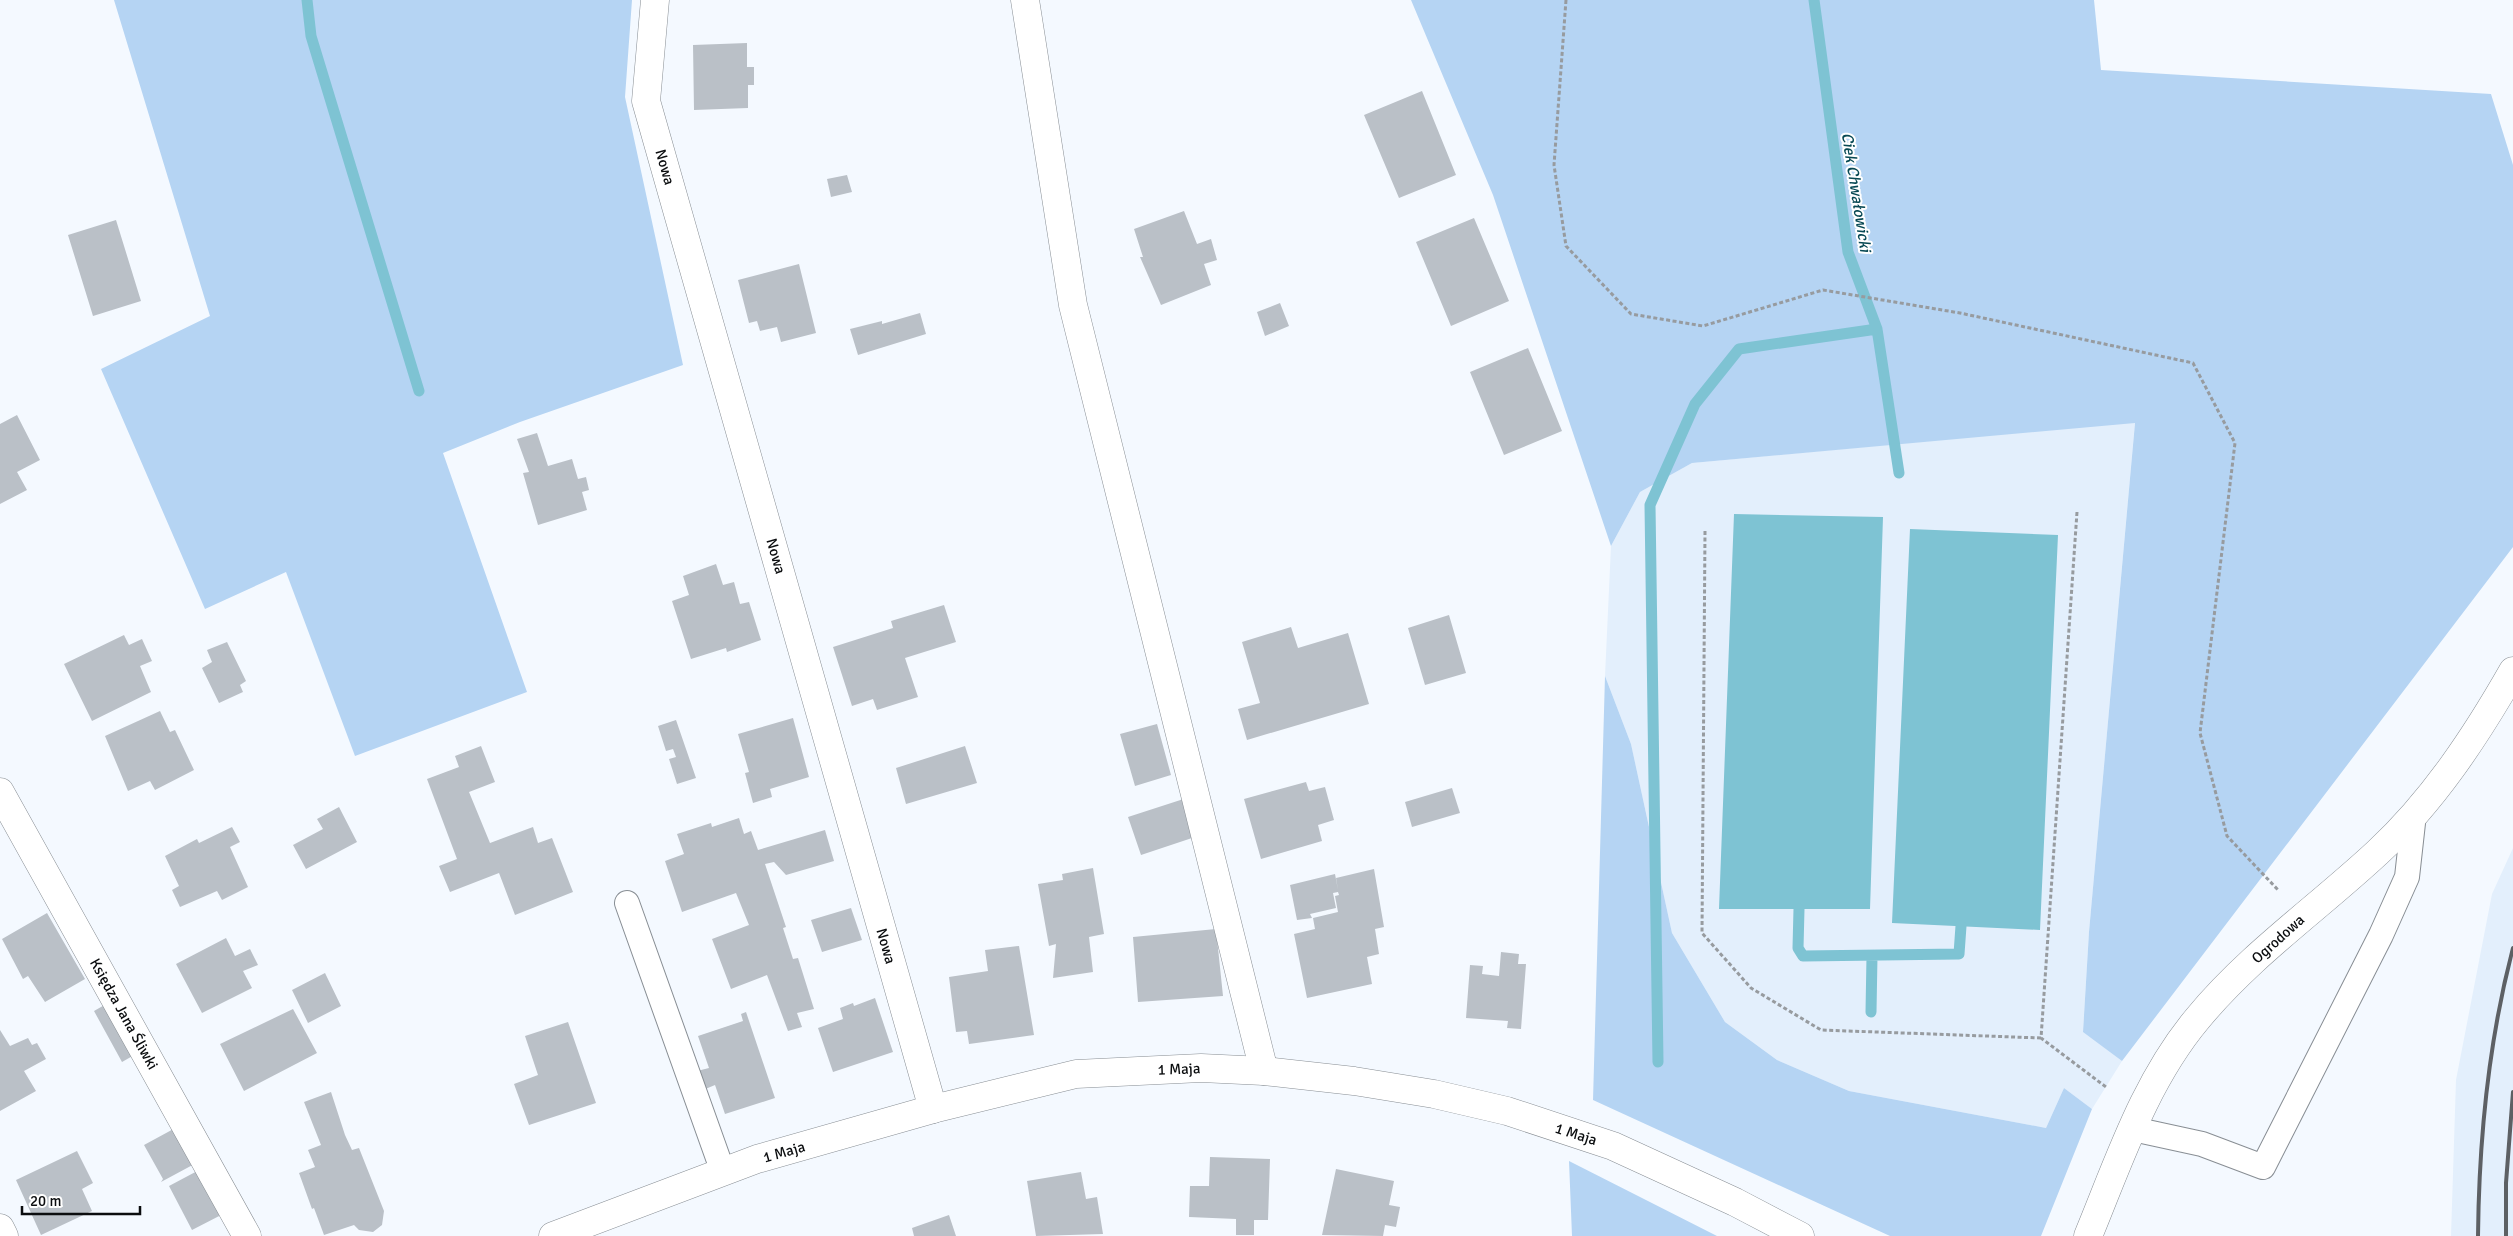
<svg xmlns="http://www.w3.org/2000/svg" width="2513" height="1236" font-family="Signika,sans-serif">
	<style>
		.built { fill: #e3effc }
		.green { fill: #b5d4f3 }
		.water { fill: #7ec3d3 }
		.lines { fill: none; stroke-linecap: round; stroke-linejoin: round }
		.stream { stroke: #7ec3d3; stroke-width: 11 }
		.building { fill: #bac0c7 }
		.lane-casing { stroke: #888e94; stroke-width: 26 }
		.street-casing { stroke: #888e94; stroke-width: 29 }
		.secondary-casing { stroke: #888e94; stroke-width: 29 }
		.path { stroke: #979b9f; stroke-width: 3; stroke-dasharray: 4 2.5; stroke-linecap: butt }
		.lane { stroke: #fff; stroke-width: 24 }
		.street { stroke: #fff; stroke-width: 28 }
		.secondary { stroke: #fff; stroke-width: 28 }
		.rail { stroke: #5d6064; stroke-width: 4 }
		.labels { text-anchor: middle; stroke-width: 4; stroke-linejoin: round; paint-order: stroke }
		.street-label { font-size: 15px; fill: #0b0d0f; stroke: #fff }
		.water-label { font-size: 16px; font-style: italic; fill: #084954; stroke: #fff }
	</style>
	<rect width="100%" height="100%" fill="#f4f9ff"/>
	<path class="built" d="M2135,422l-46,510 -6,99 39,30 -30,48 -28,-21 -18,40 -197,-37 -72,-31 -52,-38 -53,-89 -41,-189 -26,-68 6,-130 29,-54 52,-29z
		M2513,848v388h-62l5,-156 36,-186z"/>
	<path class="green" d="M114,0h518l-7,97 58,268 -163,57 -77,31 84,239 -172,64 -69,-184 -81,37 -104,-240 109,-53z
		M1411,0h683l7,70 390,24 22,71v382l-391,514 -39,-29 6,-100 46,-509 -443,40 -52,29 -29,54 -118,-351z
		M1605,676l26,68 41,189 53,89 52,38 72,31 197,37 18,-40 28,21 -51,127h-151l-297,-136z
		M1569,1161l148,75h-145z"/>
	<path class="water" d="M1734,514l149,3 -13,392h-151z
		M1910,529l148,6 -18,395 -148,-7z"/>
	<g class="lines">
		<path class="stream" d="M307,0l4,36 108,355
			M1814,0l34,252 29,77 22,144
			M1799,909l-1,39 5,8 156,-2 2,-28
			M1871,1012l1,-56
			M1658,1062l-8,-557 45,-101 44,-55 138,-20"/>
	</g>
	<path class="building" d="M747,43v24h7v18h-6v23l-54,2 -1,-65z
		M1422,91l34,84 -57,23 -35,-83z
		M847,175l5,17 -21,5 -4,-18z
		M1184,211l13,33 14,-5 6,21 -13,4 7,21 -50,20 -21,-48h3l-9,-28z
		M1474,218l35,83 -58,25 -35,-84z
		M116,220l25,81 -48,15 -25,-81z
		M799,264l17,69 -35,9 -4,-15 -17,4 -3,-10 -8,2 -11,-43z
		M1280,303l9,23 -24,10 -8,-24z
		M920,313l6,21 -68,21 -8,-26 32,-8v3z
		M1528,348l34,83 -58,24 -34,-83z
		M17,415l23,45 -23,12 10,18 -27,14v-80z
		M537,433l11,33 24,-7 6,20 8,-2 3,13 -7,2 5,18 -49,15 -15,-52 6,-1 -12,-33z
		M716,564l7,21 11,-3 6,22 9,-2 12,38 -34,12 -1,-4 -35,11 -19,-58 17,-6 -6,-19z
		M944,605l12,37 -51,16 13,39 -41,13 -4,-11 -21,7 -19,-59 60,-19 -2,-7z
		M1449,615l17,58 -41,12 -17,-57z
		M1291,627l7,21 50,-15 21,71 -122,36 -9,-31 22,-6 -18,-61z
		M124,635l5,10 13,-6 10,22 -12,5 11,26 -59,29 -28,-57z
		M227,642l19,39 -6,4 3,7 -24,11 -17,-35 10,-6 -5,-12z
		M160,711l10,21 5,-2 19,40 -39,20 -5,-9 -22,10 -23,-55z
		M793,718l16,59 -39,12 2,8 -19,6 -8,-30 4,-1 -11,-38z
		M676,720l20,58 -19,6 -8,-25 7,-2 -3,-8 -7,2 -8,-25z
		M1157,724l14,51 -36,11 -15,-52z
		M481,746l14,36 -26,10 21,51 43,-16 5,16 14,-5 21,54 -58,23 -16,-42 -49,19 -11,-26 18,-7 -30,-80 32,-12 -4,-11z
		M965,746l12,37 -71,21 -10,-36z
		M1306,782l3,9 16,-4 9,33 -16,5 4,16 -61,18 -17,-60z
		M1452,788l8,25 -48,14 -7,-25z
		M1199,794l11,38 -69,23 -13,-38z
		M339,807l18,35 -51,27 -13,-24 30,-16 -6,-10z
		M739,818l5,16 7,-3 7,19 67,-20 9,31 -48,14 -12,-13 -9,2 21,63 -3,1 10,31 5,-1 16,51 -17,4 5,14 -14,4 -21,-56 -36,14 -19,-50 37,-14 -13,-32 -54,19 -17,-51 19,-7 -7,-20 34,-11 1,4z
		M232,827l8,15 -10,5 18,40 -26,13 -5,-9 -37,16 -8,-17 7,-4 -14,-30 32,-17 2,4z
		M1093,868l11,66 -15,3 4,35 -40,6 3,-34 -7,2 -11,-62 25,-4 -1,-6z
		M1374,869l10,58 -9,2 4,25 -12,3 5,27 -65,14 -13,-64 21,-5 -2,-11 25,-6 -3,-16 4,-1 -1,-3 -5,1 3,15 -26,6 2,4 -15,2 -7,-35 45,-11 3,16 -2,-12z
		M851,908l11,32 -40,12 -11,-32z
		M47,913l38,66 -40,23 -17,-26 -5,3 -21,-40z
		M1216,929l7,67 -85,6 -5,-65z
		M226,938l9,18 15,-7 8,16 -15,6 9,17 -50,25 -26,-49z
		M1019,946l15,89 -65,9 -2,-13 -11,1 -7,-55 39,-6 -3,-21z
		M1501,952l18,2 -1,10h8l-5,65 -14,-1 1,-7 -42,-3 4,-53 13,1 -1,8 17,2z
		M325,973l16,33 -33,17 -16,-33z
		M875,998l18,54 -60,20 -15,-44 25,-9 -3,-11 13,-5 1,3z
		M115,999l28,51 -21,12 -28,-51z
		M293,1009l24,44 -73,38 -24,-47z
		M746,1012l29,86 -50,16 -10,-29 -12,5 -6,-19 12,-3 -11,-32 45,-15 -2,-7z
		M568,1022l28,81 -67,22 -15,-41 24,-9 -13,-39z
		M0,1030l10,16 18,-8 4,7 5,-2 9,16 -22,12 12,20 -36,20z
		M331,1092l14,43 7,15 7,-2 25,63 -2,14 -9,7 -14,-2 -5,-5 -30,10 -10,-27 -2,1 -13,-36 16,-6 -7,-17 13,-5 -17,-43z
		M179,1126l21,35 -39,21 2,-3 -19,-34z
		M77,1151l16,32 -11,6 10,22 -51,24 -25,-55z
		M1210,1157l60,2 -2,61h-14v15h-18v-16l-47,-2 1,-31h19z
		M201,1169l24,44 -33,17 -23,-44z
		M1336,1169l58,12 -5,24 11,2 -4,20 -11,-2 -2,11 -61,-1z
		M1081,1172l5,27 11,-2 6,37 -67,2 -9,-55z
		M949,1215l7,21h-42l-2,-8z"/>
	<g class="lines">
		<defs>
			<path id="lane" d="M627,903l96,269
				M2133,1129l69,15 61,23 118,-232 26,-58 7,-63"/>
			<path id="street" d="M655,0l-9,101 287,1008
				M1025,0l48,305 191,766
				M0,792l247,444
				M0,1228l4,8
				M2088,1236c31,-75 57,-155 110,-218 52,-63 120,-110 180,-166 55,-51 98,-116 135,-181"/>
			<path id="secondary" d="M553,1236l204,-77 176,-50 143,-35 125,-6 63,3 90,10 80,13 73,17 106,35 122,56 65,34"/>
		</defs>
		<use href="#lane" class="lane-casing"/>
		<use href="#street" class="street-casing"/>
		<use href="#secondary" class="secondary-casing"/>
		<path class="path" d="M1566,0l-12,165 12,81 65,68 72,12 120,-36 137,23 233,50 42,80 -35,290 27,103 52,55
			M2077,512l-36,526 65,49
			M1705,531l-3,402 49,55 70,42 220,8"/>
		<use href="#lane" class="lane"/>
		<use href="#street" class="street"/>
		<use href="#secondary" class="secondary"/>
		<path class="rail" d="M2478,1236c1,-98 10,-193 35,-288
			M2506,1236v-53l7,-91"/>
	</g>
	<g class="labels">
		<g class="street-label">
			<text transform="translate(665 167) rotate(74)" y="5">Nowa</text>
			<text transform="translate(776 556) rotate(74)" y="5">Nowa</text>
			<text transform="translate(2278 939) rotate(-42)" y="5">Ogrodowa</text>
			<text transform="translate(886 946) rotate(74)" y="5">Nowa</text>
			<text transform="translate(124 1014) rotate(61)" y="5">Księdza Jana Śliwki</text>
			<text transform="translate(1179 1069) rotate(-2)" y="5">1 Maja</text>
			<text transform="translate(1576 1134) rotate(18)" y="5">1 Maja</text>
			<text transform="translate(784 1152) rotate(-16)" y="5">1 Maja</text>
		</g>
		<g class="water-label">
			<text transform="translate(1857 192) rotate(81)" y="6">Ciek Chwałowicki</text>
		</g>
	</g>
	<path d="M22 1206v8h118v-8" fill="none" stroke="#0b0d0f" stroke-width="2.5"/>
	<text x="30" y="1206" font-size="15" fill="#0b0d0f" stroke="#ffffff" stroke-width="4" paint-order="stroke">20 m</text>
</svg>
